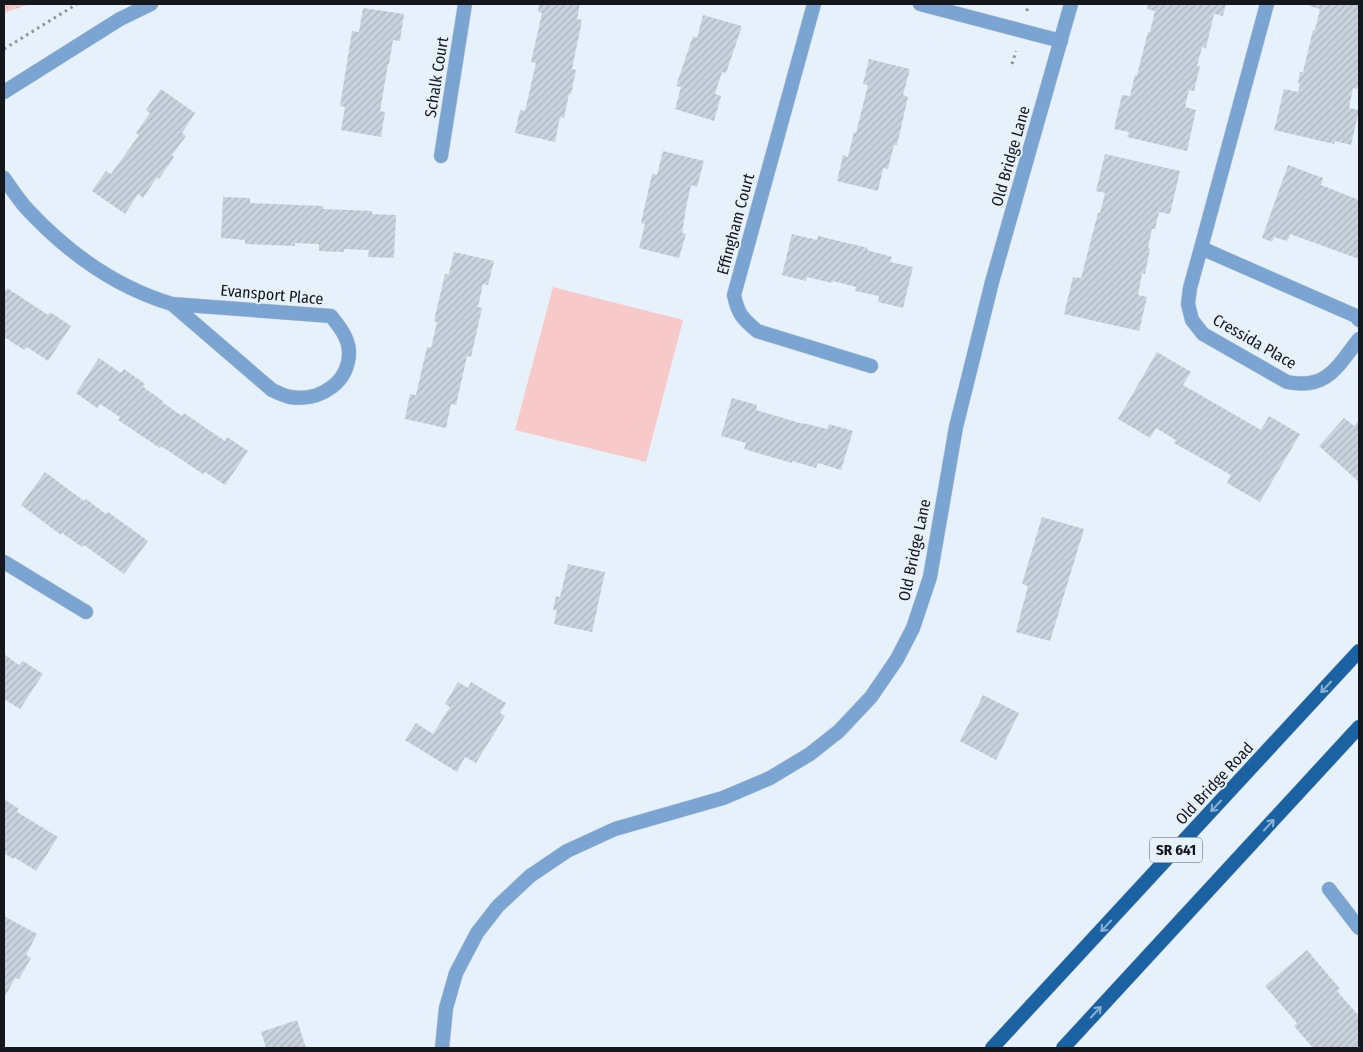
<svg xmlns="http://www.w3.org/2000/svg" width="1363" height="1052" font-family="'Fira Sans Condensed',sans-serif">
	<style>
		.grass { fill: url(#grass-dots) }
		.pitch { fill: #f7cac9 }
		.building { fill: url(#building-hatch) }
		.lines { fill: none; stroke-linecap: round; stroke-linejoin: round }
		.minor-casing { stroke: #c5ced7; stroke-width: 15 }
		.primary-casing { stroke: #c5ced7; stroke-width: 15 }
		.path { stroke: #8d949b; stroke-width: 3; stroke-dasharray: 2.5 4; stroke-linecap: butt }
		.minor { stroke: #7aa5d2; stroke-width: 14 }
		.primary { stroke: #1b62a2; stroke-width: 14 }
		.oneway { stroke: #8bb1d3 }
		.labels { text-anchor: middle; stroke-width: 4; stroke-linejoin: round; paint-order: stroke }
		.shield { fill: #e7f1fb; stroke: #53585e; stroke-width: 1 }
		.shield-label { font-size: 15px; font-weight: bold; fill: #14171b }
		.street-label { font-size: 16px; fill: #14171b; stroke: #e7f1fb }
	</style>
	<defs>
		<pattern id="grass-dots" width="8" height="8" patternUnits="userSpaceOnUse" patternTransform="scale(1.25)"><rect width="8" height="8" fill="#f7cac9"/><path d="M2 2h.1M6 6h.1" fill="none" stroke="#d3adac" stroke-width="1.8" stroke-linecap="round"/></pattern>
		<pattern id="building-hatch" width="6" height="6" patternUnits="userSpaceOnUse" patternTransform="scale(1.25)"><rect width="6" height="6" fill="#c9d3dd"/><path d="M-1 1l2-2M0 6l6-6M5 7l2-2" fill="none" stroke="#acb4bd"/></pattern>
	</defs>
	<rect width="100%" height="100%" fill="#e7f1fb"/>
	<path class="grass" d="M4,4h26l-26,9z"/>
	<path class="pitch" d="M553,287l130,33 -37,142 -131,-32z"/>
	<path class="building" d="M539,4h41l-3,15 5,1 -10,49 4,1 -5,24h-2l-5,24 -4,-1 -5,25 -40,-9 5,-23 5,1 11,-48 -5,-1 11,-49 -4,-1z
		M1148,4h78l-3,12 -9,-2 -8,34 -4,-1 -5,19h3l-6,25 -5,-1 -4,17 11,3 -9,41 -60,-14 2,-5 -15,-3 8,-34 8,1 5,-21h2l11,-43h2l5,-21 -8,-2z
		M1310,4h49v76l-2,9 -4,-1 -4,20 10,2 -8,35 -16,-4 -1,3 -60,-14 10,-41 14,3 2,-8 -2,-1 2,-11h3l10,-42h2l5,-21 -11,-3z
		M363,8l41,6 -4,27 -7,-1 -4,24h-1l-8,47 5,1 -4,25 -40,-7 4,-23 -5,-1 12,-75 7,1z
		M703,15l39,11 -16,47 -4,-1 -7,22 6,2 -7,25 -39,-12 6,-22 -5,-1 17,-50 4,2z
		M869,59l41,10 -7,26 5,2 -11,48h-3l-6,24 -5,-1 -5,23 -41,-10 6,-26 5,2 6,-25 2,1 12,-48 -5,-1z
		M161,89l34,24 -13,20 4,3 -14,19 2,2 -15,22 -2,-2 -14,21 -5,-4 -13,20 -33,-23 14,-20 5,3 28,-39 -3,-2 14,-20 -4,-3z
		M663,151l41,10 -7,26 -6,-2 -5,23 -4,25 4,1 -7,24 -40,-10 6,-24 -4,-1 11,-49 5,1z
		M1105,154l75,17 -10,43 -11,-2 -4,17h-3l-4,19 2,1 -5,25 -3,-1 -4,22 9,2 -8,34 -75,-17 9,-37 8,1 17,-65h2l5,-20 -9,-2z
		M1288,165l35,13 -2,7 38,15v59l-69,-25 -3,7 -13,-4 -2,5 -10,-4z
		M223,197l27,1v5l73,3v3l49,2v3l24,1 -2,43 -26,-1 1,-7 -25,-1v3l-25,-1v-7l-24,-1v3l-50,-2v-4l-24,-2z
		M792,234l25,6 1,-4 50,12 -1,2 25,7 -2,5 23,5 -10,41 -25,-6 1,-6 -24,-5 1,-4 -23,-6 -1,2 -25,-6 -1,4 -24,-6z
		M454,252l40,9 -6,24 -5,-1 -5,23 4,1 -11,49 -4,-1 -11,49 -5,-1 -5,24 -41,-9 5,-25 6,1 11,-48 4,1 6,-26 -3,-1 11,-47h4z
		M7,288l41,27 2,-3 21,14 -23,35 -21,-14 -3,3 -20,-13v-48l2,1z
		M1157,352l34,20 -8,13 78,45 8,-14 31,18 -40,68 -33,-19 4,-8 -57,-32 2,-3 -20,-12 -6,10 -32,-19z
		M99,358l22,15 3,-4 21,15 -2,3 20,14 -1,1 20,14 2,-3 41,28 2,-4 21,14 -23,34 -20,-13 -2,2 -42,-28 -1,2 -42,-28 2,-3 -20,-13 -3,4 -21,-15z
		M732,398l25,7 -1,5 47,14v-1l24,6 2,-5 24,7 -12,39 -23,-7 -2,5 -24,-7v2l-48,-14 2,-6 -25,-7z
		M1344,418l10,8 5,-6v62l-40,-36z
		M45,472l39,29 2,-2 20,15 2,-2 40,29 -24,33 -40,-29 -2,2 -20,-14 -1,2 -40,-30z
		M1042,517l42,12 -34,112 -34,-9 12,-46 -6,-2z
		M568,564l37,8 -13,60 -38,-8 3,-14h-4l3,-14 4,1z
		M4,654l15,11 4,-4 20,13 -23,35 -16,-10z
		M458,682l10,6 3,-6 35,21 -6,10 5,3 -29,47 -11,-6 -8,15 -52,-32 11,-17 17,11 17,-27 -5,-3z
		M983,695l36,18 -23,47 -36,-19z
		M4,799l15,10 -2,3 41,25 -22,34 -22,-14 -1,2 -9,-6z
		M4,916l33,18 -11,21 5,3 -12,21 -4,-1 -11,20z
		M1307,950l33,39 -3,2 22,25v32h-46l-19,-22 3,-3 -32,-37z
		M297,1020l9,28h-40l-5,-16z"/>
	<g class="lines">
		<defs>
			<path id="minor" d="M814,4l-80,291c4,19 8,23 23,36l114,35
				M920,4l141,37
				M4,92l116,-73 31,-15
				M441,156l24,-152
				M4,178c7,10 14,21 23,31 40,43 88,78 145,95
				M1201,248l66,-244
				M172,304l159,12c8,10 17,21 18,35 1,31 -29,51 -59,46 -6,-1 -13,-5 -18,-7z
				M1359,320l-3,-4 -155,-68 -11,40 -2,16 4,16 11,14 84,48c40,8 50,-15 72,-43
				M4,562l82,50
				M1329,889l30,39
				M442,1048l4,-40 10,-35 21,-40 21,-27 32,-30 37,-25 48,-22 108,-31 47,-20 40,-24 29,-23 32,-34 26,-38 16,-31 17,-51 26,-150 36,-145 79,-278"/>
			<path id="primary" d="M992,1048l367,-397
				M1063,1048l296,-321"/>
		</defs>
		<use href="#minor" class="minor-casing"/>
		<use href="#primary" class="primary-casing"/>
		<path class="path" d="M1027,11l1,-7
			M4,49l73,-45
			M1012,64l4,-13"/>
		<use href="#minor" class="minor"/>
		<use href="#primary" class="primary"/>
	</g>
	<defs><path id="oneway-shaft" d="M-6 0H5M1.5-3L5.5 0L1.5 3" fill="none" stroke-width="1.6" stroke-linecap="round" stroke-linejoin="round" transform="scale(1.25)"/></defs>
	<g class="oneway">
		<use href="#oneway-shaft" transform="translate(1326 687) rotate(133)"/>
		<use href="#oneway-shaft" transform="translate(1216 806) rotate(133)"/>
		<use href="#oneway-shaft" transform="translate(1269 825) rotate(-47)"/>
		<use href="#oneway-shaft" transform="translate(1106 926) rotate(133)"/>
		<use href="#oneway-shaft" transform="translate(1096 1012) rotate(-47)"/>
	</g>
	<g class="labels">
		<rect class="shield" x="1150" y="837.5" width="52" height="25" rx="4"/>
		<g class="shield-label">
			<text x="1176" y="855">SR 641</text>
		</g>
		<g class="street-label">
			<text transform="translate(436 77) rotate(-81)" y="6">Schalk Court</text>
			<text transform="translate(1010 156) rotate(-74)" y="6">Old Bridge Lane</text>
			<text transform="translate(735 224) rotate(-75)" y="6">Effingham Court</text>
			<text transform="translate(272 294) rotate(5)" y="6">Evansport Place</text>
			<text transform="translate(1255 341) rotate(30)" y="6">Cressida Place</text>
			<text transform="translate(914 550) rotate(-78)" y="6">Old Bridge Lane</text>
			<text transform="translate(1214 783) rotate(-47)" y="6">Old Bridge Road</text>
		</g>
	</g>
	<rect width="1363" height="1052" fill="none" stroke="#14171b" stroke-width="10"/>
</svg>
